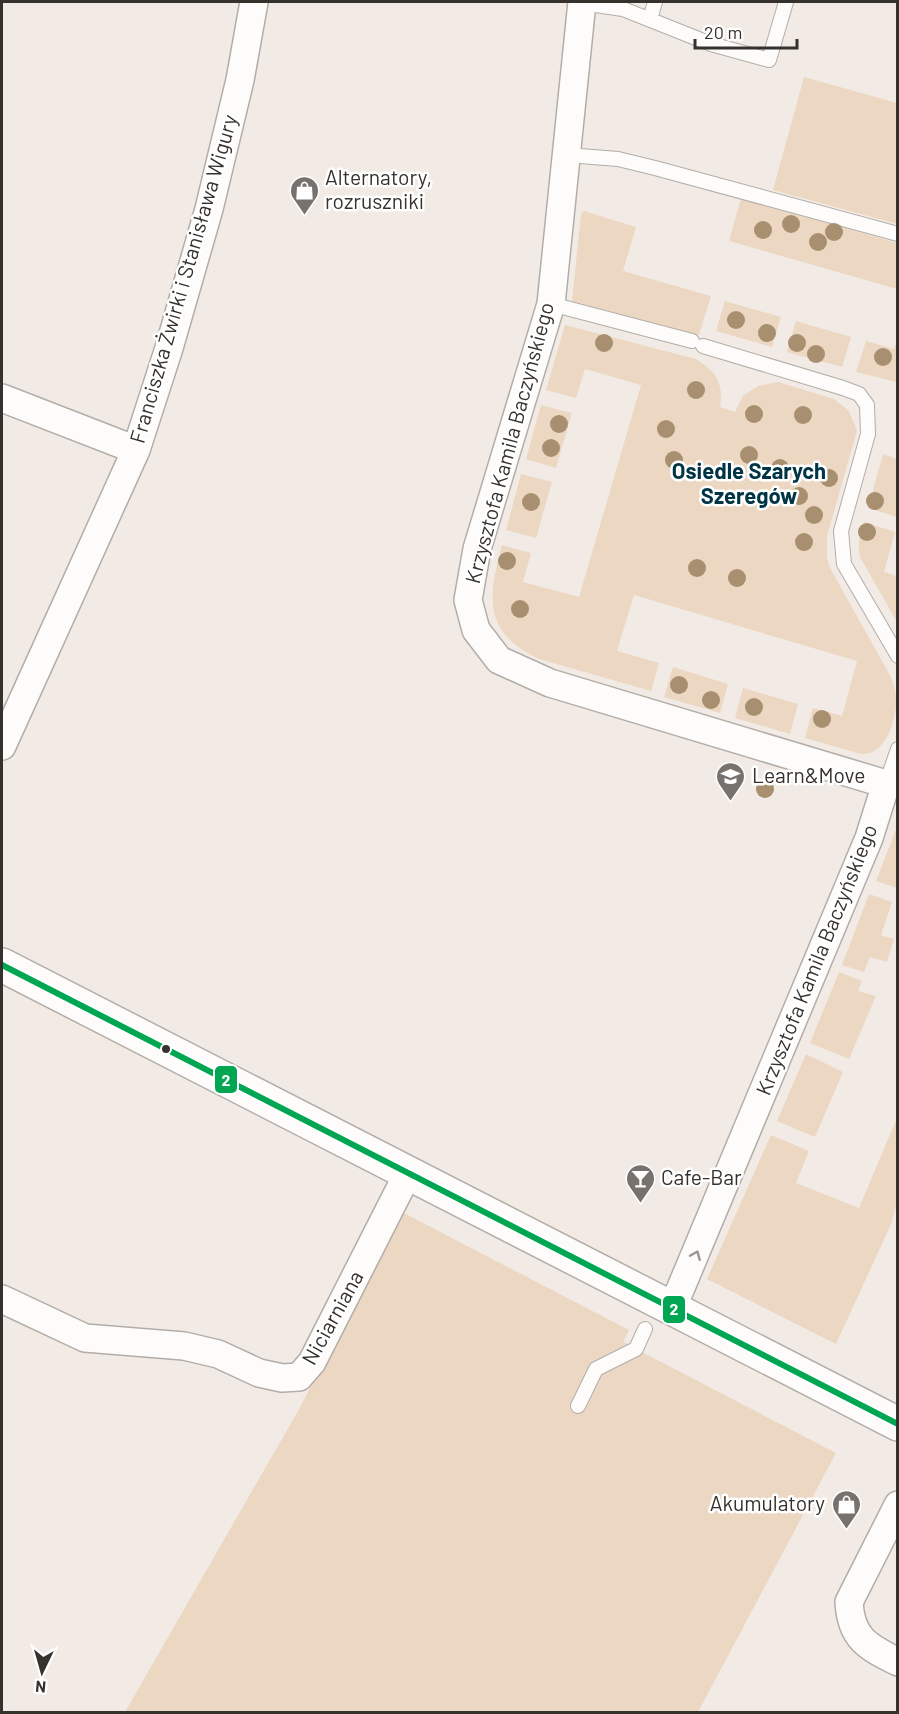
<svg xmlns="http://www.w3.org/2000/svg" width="899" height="1714" font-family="Barlow,sans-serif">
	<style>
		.green { fill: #ecd7c2 }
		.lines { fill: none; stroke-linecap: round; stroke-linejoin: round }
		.service-casing { stroke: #b2ada8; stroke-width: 16 }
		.minor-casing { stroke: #b2ada8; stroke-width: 30 }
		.primary-casing { stroke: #b2ada8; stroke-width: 36 }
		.service { stroke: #fdfcfb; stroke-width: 14 }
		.minor { stroke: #fdfcfb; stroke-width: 27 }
		.primary { stroke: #fdfcfb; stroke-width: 33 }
		.bus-1-casing { stroke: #fff; stroke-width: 10 }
		.bus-1 { stroke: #00a651; stroke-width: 6 }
		.tree { fill: #a88f70 }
		.oneway { stroke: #999694 }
		.bus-dot { fill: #35312c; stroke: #fff; stroke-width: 2 }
		.labels { text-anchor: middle; stroke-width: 5; stroke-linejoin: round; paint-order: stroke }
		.poi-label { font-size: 21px; fill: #35312c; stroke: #fff; text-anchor: start }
		.street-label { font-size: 21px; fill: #35312c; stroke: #fff }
		.neighbourhood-label { font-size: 22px; font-weight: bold; fill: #003546; stroke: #fff }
		.line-badge { stroke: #fff; stroke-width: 2 }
		.badge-label { font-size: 16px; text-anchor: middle; font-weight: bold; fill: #fff }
	</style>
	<rect width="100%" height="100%" fill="#f2ebe5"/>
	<path class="green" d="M804,77l93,26v121l-124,-34z
		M741,198l156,45v46l-168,-48z
		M584,211l52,16 -13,44 88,25 -12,39 -127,-34 9,-87z
		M725,301l56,16 -9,30 -56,-16z
		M796,321l55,16 -9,30 -55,-15z
		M565,325l131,34c20,12 28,24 24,48l15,5 8,-16 15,-10 20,-4 56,17 15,12 8,20 -30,105v22l3,10 61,109c3,7 5,15 5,23 1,20 -11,56 -35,54l-56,-16 8,-30 29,8 15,-55 -223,-66 -17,56 42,12 -8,28 -112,-32c-57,-27 -51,-62 -37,-114l29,8 -8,29 56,15 62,-212 -56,-16 -9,29 -30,-8z
		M897,339l1,41 -2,2 -40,-10 10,-31 28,8z
		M541,405l31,8 -16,55 -30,-9z
		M883,454l14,5v58l-29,-9z
		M521,474l31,8 -16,56 -30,-8z
		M864,522l31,10 -11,40 13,4v46l-37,-65c-3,-13 0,-23 4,-35z
		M673,667l55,17 -8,29 -56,-16z
		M743,688l55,16 -8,30 -55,-16z
		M897,827l1,59 -1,2 -21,-7z
		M869,894l23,8 -11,33 13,4 -7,23 -17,-5 -6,15 -22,-7z
		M839,972l23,9 -4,10 18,5 -27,63 -39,-16z
		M806,1054l37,18 -28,65 -38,-16z
		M897,1118v85l-5,19 -56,122 -129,-65 64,-144 38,16 -13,32 63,25z
		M402,1212l227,118 -6,12 12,5 9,6 192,100 -138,259h-573l173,-301z"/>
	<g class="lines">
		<defs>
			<path id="service" d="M582,3l41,6 88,35 58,16 17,-58
				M650,19l5,-17
				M566,152l14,4 38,3 37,9 243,66
				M551,304l141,37
				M703,346l140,42 16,6 8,11 1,29 -27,97 3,33 54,92
				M886,784l12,-35
				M578,1406l18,-37 40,-20 9,-20"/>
			<path id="minor" d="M582,2l-31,302 -74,245 -9,51 8,30 23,30 51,23 336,101 -17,54 -197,471
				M2,398l134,52
				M2,746l134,-296 33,-102 40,-139 31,-129 14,-78
				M2,1299l83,39 99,8 34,8 41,19 23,5 17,-1 13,-15 96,-189
				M898,1505l-49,97c2,37 19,45 49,60"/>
			<path id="primary" d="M2,965l896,459"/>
		</defs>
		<use href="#service" class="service-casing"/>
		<use href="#minor" class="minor-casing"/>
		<use href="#primary" class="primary-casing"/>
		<use href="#service" class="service"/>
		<use href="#minor" class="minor"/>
		<use href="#primary" class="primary"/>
		<defs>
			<path id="bus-1" d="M2,965l896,459"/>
		</defs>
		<use href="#bus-1" class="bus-1-casing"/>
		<use href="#bus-1" class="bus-1"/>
	</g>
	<g class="tree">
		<circle cx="791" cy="224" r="9"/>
		<circle cx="763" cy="230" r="9"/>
		<circle cx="834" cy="232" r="9"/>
		<circle cx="818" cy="242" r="9"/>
		<circle cx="736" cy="320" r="9"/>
		<circle cx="767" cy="333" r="9"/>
		<circle cx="604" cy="343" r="9"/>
		<circle cx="797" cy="343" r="9"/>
		<circle cx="816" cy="354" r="9"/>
		<circle cx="883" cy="357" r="9"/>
		<circle cx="696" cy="390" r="9"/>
		<circle cx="754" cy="414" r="9"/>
		<circle cx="803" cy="415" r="9"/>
		<circle cx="559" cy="424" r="9"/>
		<circle cx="666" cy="429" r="9"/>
		<circle cx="551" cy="448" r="9"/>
		<circle cx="749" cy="455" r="9"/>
		<circle cx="674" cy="460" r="9"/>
		<circle cx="780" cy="468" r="9"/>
		<circle cx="829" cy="478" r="9"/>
		<circle cx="799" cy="496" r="9"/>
		<circle cx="875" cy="501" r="9"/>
		<circle cx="531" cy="502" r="9"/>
		<circle cx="814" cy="515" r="9"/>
		<circle cx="867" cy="532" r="9"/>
		<circle cx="804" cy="542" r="9"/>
		<circle cx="507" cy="561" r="9"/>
		<circle cx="697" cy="568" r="9"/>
		<circle cx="737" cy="578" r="9"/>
		<circle cx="520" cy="609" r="9"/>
		<circle cx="679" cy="685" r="9"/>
		<circle cx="711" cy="700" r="9"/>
		<circle cx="754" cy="707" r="9"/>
		<circle cx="822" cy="719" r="9"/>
		<circle cx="765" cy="789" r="9"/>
	</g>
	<defs><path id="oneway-chevron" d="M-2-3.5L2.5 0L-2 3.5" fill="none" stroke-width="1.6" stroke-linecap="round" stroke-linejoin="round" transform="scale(1.5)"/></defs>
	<use class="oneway" href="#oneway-chevron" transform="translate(696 1255) rotate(-67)"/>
	<defs>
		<symbol id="shop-pin" viewBox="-11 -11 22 30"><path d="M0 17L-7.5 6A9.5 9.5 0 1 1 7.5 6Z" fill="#77726d" stroke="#fff"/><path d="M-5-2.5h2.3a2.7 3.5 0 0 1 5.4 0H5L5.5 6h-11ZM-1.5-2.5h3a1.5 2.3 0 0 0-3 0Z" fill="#fff"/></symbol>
		<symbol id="school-pin" viewBox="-11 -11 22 30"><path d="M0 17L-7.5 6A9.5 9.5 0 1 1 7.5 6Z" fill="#77726d" stroke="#fff"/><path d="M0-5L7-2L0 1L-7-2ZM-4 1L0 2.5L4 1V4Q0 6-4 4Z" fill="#fff"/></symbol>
		<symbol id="bar-pin" viewBox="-11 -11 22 30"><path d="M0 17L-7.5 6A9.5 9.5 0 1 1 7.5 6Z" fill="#77726d" stroke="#fff"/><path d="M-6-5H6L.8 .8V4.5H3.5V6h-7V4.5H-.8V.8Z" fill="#fff"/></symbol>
	</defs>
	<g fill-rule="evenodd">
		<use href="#shop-pin" x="288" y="174" width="33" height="45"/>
		<use href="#school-pin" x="714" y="760" width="33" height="45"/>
		<use href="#bar-pin" x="624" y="1162" width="33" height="45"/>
		<use href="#shop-pin" x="830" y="1488" width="33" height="45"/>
	</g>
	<circle class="bus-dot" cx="166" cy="1049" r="5"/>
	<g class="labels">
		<g class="poi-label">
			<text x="325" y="185">Alternatory,<tspan x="325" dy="24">rozruszniki</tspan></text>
			<text x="752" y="783">Learn&amp;Move</text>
			<text x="661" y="1185">Cafe-Bar</text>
			<text x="825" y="1511" text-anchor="end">Akumulatory</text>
		</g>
		<g class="street-label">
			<text transform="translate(184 279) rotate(-74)" y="7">Franciszka Żwirki i Stanisława Wigury</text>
			<text transform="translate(510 443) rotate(-75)" y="7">Krzysztofa Kamila Baczyńskiego</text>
			<text transform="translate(817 960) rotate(-68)" y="7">Krzysztofa Kamila Baczyńskiego</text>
			<text transform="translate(333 1318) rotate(-61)" y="7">Niciarniana</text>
		</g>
		<g class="neighbourhood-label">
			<text x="749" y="479">Osiedle Szarych<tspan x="749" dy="25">Szeregów</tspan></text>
		</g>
	</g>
	<g class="line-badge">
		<rect x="214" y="1065" width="24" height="29" rx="6" fill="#00a651"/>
		<rect x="662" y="1295" width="24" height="29" rx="6" fill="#00a651"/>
	</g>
	<g class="badge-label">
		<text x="226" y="1086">2</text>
		<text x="674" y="1315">2</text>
	</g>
	<rect width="899" height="1714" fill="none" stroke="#35312c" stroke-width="6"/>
	<g transform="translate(42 1672) rotate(185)" stroke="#ffffff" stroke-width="4.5" paint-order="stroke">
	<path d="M0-4.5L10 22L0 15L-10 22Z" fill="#35312c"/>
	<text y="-9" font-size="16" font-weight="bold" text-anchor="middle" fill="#35312c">N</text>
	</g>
	<path d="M695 39v9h102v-9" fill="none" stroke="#35312c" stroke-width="3"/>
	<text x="704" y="39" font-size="18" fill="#35312c" stroke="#ffffff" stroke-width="4.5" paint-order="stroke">20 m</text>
</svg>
